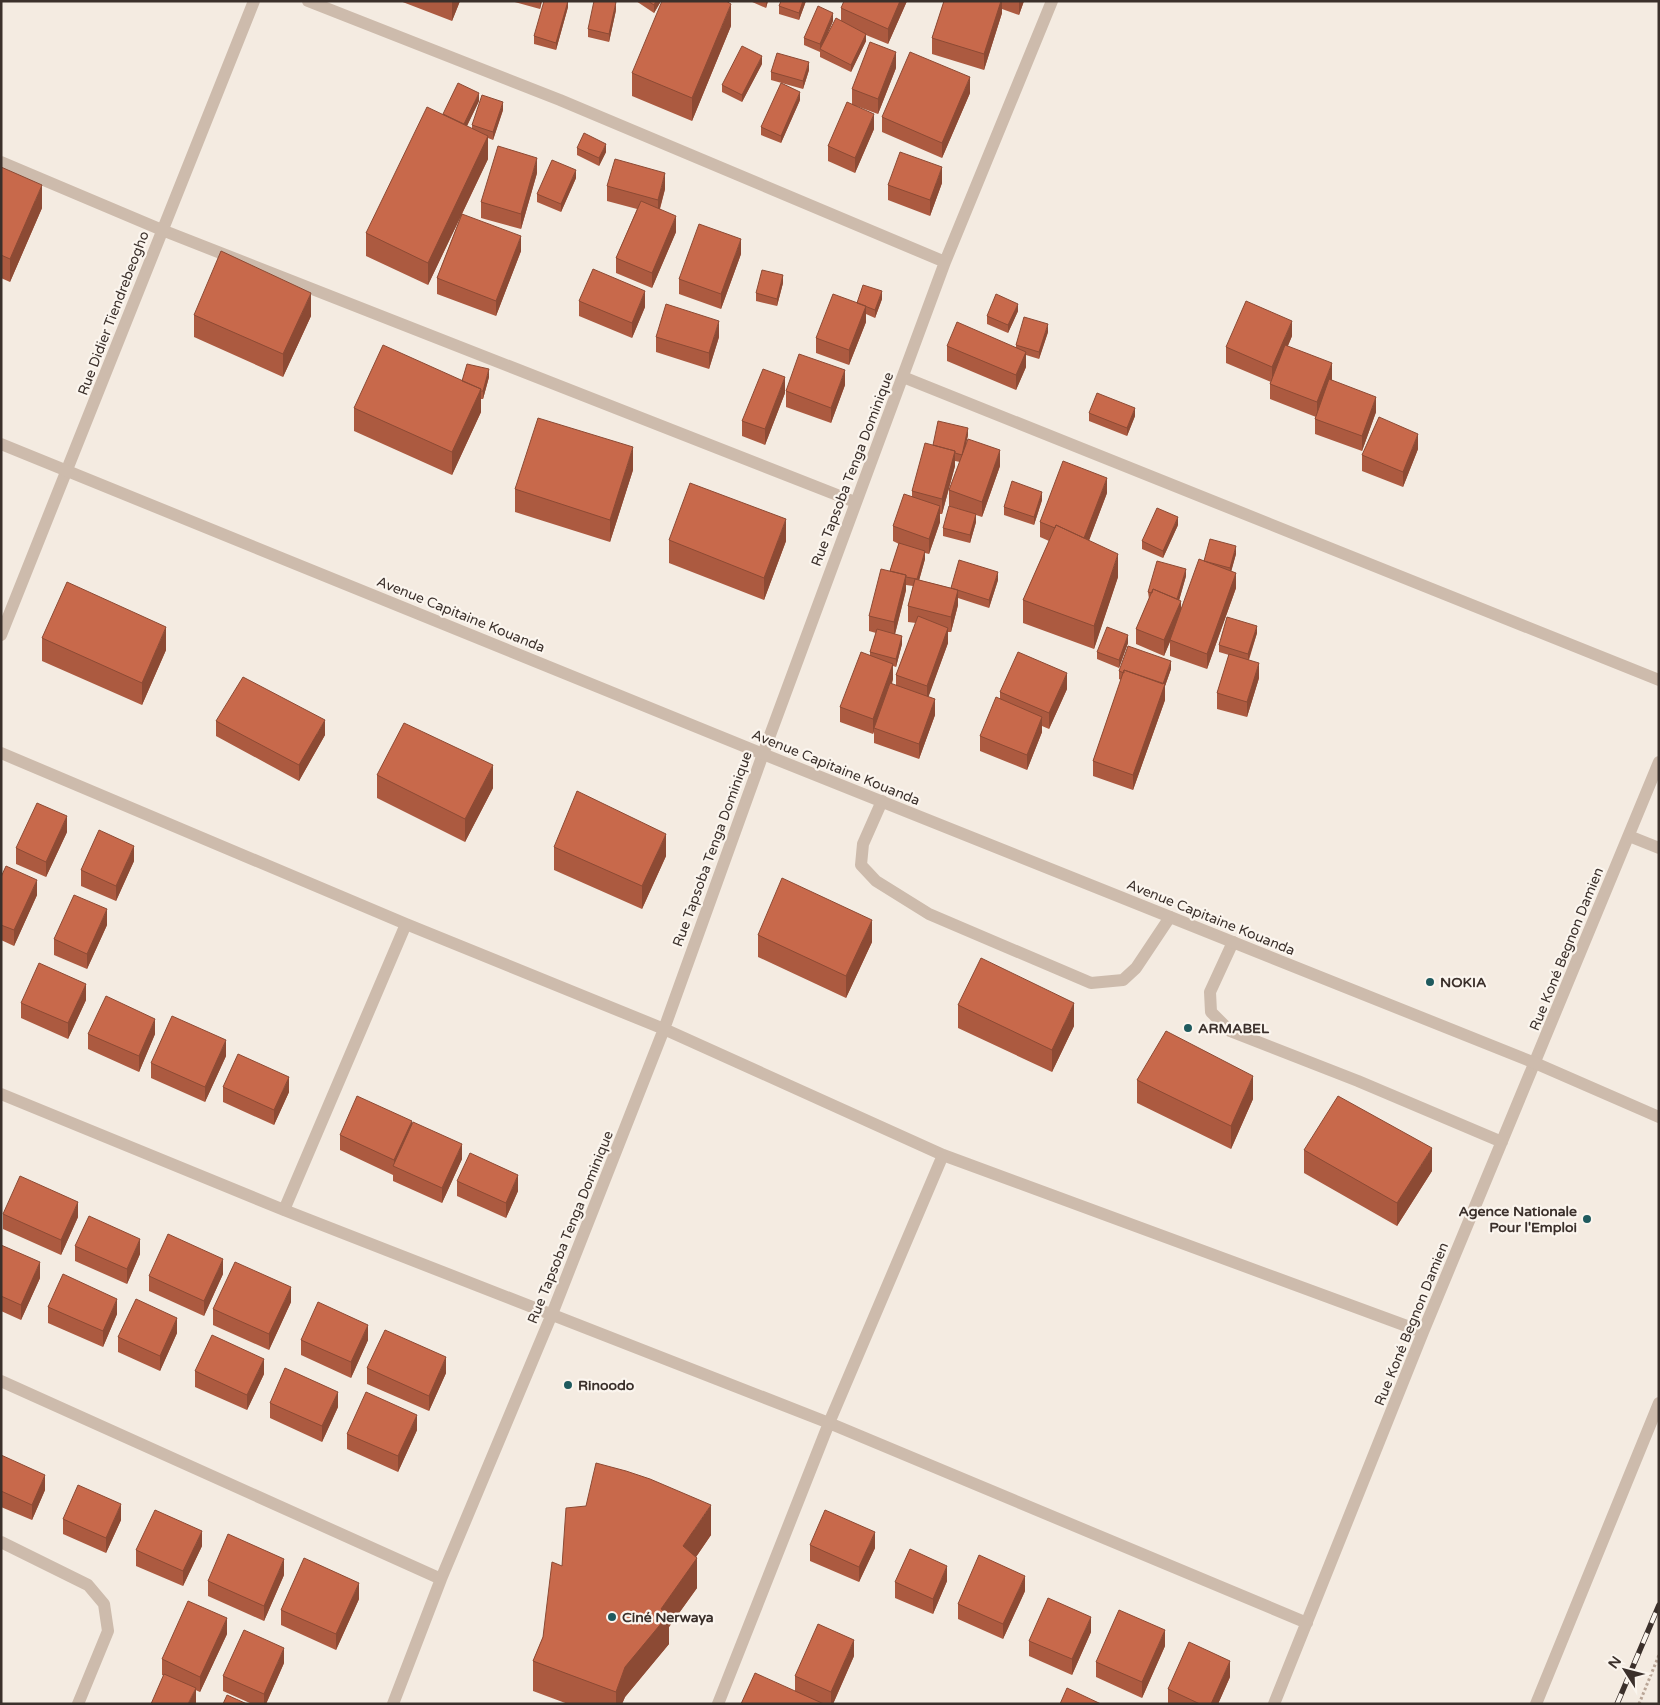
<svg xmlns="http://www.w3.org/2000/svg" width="1660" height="1705" font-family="'Varela Round',sans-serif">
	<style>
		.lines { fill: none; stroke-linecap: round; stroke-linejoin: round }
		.path { stroke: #b9a596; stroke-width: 3; stroke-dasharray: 2.5 2.5; stroke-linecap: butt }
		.minor { stroke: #cdbbac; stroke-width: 12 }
		.tertiary { stroke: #cdbbac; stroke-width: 12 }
		.rail-casing { stroke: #3b302b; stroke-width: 5.5 }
		.rail { stroke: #fbf5ee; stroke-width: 4; stroke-dasharray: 11; stroke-linecap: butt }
		.wall { fill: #ac5a40; fill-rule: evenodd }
		.shaded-wall { fill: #8c4a34 }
		.building { fill: #c8694b; stroke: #8c4a34 }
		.poi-dot { fill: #1f5a5e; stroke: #fbf5ee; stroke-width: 2 }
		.labels { text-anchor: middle; stroke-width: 4.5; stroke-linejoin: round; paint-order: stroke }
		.street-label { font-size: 14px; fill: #3b302b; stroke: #fbf5ee }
		.poi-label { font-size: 14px; font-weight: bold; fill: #3b302b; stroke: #fbf5ee; text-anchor: start }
	</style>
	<rect width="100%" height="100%" fill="#f4ebe1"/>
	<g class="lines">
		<path class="path" d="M1639,1704l20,-49"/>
		<path class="minor" d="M308,1l252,99 385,162
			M1,162l161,68 693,272
			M903,377l756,303
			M1,635l253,-634
			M1,753l405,171 258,105 279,126 480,177
			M882,801l-19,43 -2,21 15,16 53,33 162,69 32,-3 13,-12 34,-51
			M1629,836l30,12
			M1233,942l-23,50 1,20 19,19 128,50 144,61
			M1,1094l283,116 545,213 478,200
			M284,1210l122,-286
			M1,1381l440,198
			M1,1542l87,43 16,19 4,27 -30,73
			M393,1704l48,-125 111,-265 112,-285 99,-275 182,-492 107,-261
			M718,1704l111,-281 114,-268
			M1274,1704l149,-372 236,-570
			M1536,1704l123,-301"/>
		<path class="tertiary" d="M1,444l762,310 772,309 124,54"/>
		<defs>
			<path id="rail" d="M1617,1704l42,-99"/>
		</defs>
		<use href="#rail" class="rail-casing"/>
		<use href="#rail" class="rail"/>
	</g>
	<path class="wall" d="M400,1h60l-8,20z
		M511,1h31l-2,8z
		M568,1v6l-12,43 -22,-6v-8z
		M636,1h25l-7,12z
		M750,1h18l-2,7z
		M781,1h25l-7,19 -20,-6v-8z
		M907,1l-19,43 -22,-9v6l-15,31 -31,-15v-5l-16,-7v-7l29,-17 -5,12 13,-12v-13z
		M944,1h80l-5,14 -17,-6v4l-18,57 -52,-16v-16z
		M616,10l-7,32 -21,-5v-8z
		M731,26l-39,95 -60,-25v-23z
		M762,64l-20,38 -20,-10v-7z
		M896,68l-18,46 -22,-8 18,23 -19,44 -27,-12v-15l24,-42v-15z
		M809,70l-6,19 -32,-9v-8z
		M970,93l-28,65 -60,-26v-15z
		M800,100l-19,43 -20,-8v-8z
		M479,101l-12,25 5,3v-4l31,-15 -10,30 -5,-2v21l-26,55 59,37 -25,65 -59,-22v-16l24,-62 -33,69 -62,-29v-23l77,-119z
		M577,148l29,4 -7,14 -22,-11z
		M1,167l41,41 -32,74 -9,-4z
		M537,173l-16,56 -40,-11v-16z
		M576,178l-15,34 -24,-10v-8z
		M942,183l-12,33 -42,-16v-15z
		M607,186l58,3 -5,20 16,23 -24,56 -36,-15v-15l21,-49 -30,-8z
		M741,254l-20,55 -42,-15v-15z
		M783,283l-6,23 -21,-5v-8z
		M882,299l-7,19 -9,-4v8l-17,43 -33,-12v-15l41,-35z
		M579,301l66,6 -13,31 -53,-22z
		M1018,311l-10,22 -21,-9v-8z
		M194,315l117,1 -28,61 -89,-40z
		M1048,332l-9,27 -13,-4v12l-10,23 -69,-29v-15l69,1v-2z
		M1292,336l-4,10 44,33v1l44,32 -14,39 -47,-17v-15l1,-2 -46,-18v-15l1,-2 -45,-19v-16z
		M656,337h63l-10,32 -53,-17z
		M489,377l-6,22h-2v13l-29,63 -98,-44v-23l108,-27z
		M845,385l-14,38 -45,-16v-16z
		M785,393l-20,52 -23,-9v-15z
		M1089,413l46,3 -8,20 -38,-15z
		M968,435l-2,9 34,22 -18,51 -6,-2v7l-6,21 -27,-7v-8l16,-19 -10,-3v-16l11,-28 -5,-1v5l-13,48h-2v8l-11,32 -4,-1v6l-6,21 32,8 47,-8 -9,28 -31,-10v7l-7,27h-3v11l-20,54 7,18 -16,44 -45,-16v-11l-1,2 -33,-12v-15l30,-52v-3l6,-19 -7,-2v-15l21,-45 9,-27 -6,-3v-15l19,-30v-5l21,-46zM906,585l7,1 -5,20v16l8,1 -20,52v11l-4,-2 1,-5v-13l3,1 6,-23 -7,-10 11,-44z
		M1418,449l-15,38 -41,-16v-16z
		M633,470l-23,72 -95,-30v-23z
		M1107,493l-18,47 29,37 -24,72 -71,-26v-23l26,-59 -9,-4v-15z
		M1042,500l-8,25 -30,-10v-8z
		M1178,525l-15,33 -21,-9v-8z
		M669,540l117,1 -22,59 -95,-37z
		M1236,554l-5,17 5,17 -29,81 -37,-13v-15l-6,15 -28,-12v-15l13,-30 -1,-7 38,-16 -7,24 2,11 24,-50z
		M1257,633l-8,27 10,18 -12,39 -30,-8v-16l12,-38 -10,-3v-7z
		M42,638l124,12 -24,55 -100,-44z
		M1128,643l-9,25 -22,-9v-7z
		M1171,669l-6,17v14l-32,90 -40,-14v-15l28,-81 -2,-1v-8z
		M1067,689l-18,40 -7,-3v6l-15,38 -47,-19v-15l20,-37v-7z
		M216,721l109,14 -26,46 -83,-45z
		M377,775l116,13 -28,54 -88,-44z
		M67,832l-21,45 -30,-13v-16z
		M554,847l112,9 -24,53 -88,-39z
		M134,861l-18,40 -35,-15v-16z
		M1,877l36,18 -23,51 -13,-6z
		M107,925l-20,44 -33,-14v-16z
		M758,935l114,7 -26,56 -88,-41z
		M86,1000l-18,39 -47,-21v-15z
		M958,1005l116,21 -22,46 -94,-44z
		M88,1034h67l-16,38 -51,-23z
		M226,1056l-21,46 -54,-24v-15z
		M1137,1080l116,19 -22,50 -94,-46z
		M223,1087l66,5 -15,33 -51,-23z
		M412,1125l50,34 -20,44 -49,-22v-6l-53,-25v-15z
		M1304,1150l128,21 -35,55 -93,-53z
		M457,1181l61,10 -12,27 -49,-22z
		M3,1214l75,3 -17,38 -58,-26z
		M1,1245l39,33 -19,42 -20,-9z
		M75,1246l65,8 -13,30 -52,-23z
		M223,1274l-19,42 -55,-25v-15z
		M291,1302l-22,48 -56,-25v-16z
		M48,1307l69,7 -14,33 -55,-24z
		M177,1333l-17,38 -42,-19v-15z
		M301,1340h67l-17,38 -50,-23z
		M367,1368l79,5 -17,38 -62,-27z
		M195,1371l69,3 -17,36 -52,-23z
		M270,1403l68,4 -16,35 -52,-24z
		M417,1430l-19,42 -51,-23v-15z
		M1,1455l44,35 -13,30 -31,-13z
		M586,1506l125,29 -15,22 1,31 -28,39v17l-44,53 -3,7h-54l-35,-13v-30l10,-24 19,-71z
		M63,1519l58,1 -15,33 -43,-19z
		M810,1545l65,3 -16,34 -49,-21z
		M202,1546l-19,40 -47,-20v-16z
		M284,1575l-20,46 -56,-25v-15z
		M947,1581l-14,33 -38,-16v-16z
		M1025,1591l-22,48 -45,-20v-15z
		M359,1599l-23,51 -55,-25v-15z
		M1091,1632l-19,43 -43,-19v-15z
		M227,1634l-27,58 -38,-17v-16z
		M1165,1646l-23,52 -46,-21v-15z
		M854,1656l-21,48h-92l54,-13v-15z
		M284,1663l-18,41h-14l-29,-13v-15z
		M1230,1677l-12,27h-50v-15z"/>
	<path class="shaded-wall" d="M452,1h8l-8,20z
		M540,1h2l-2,8z
		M568,1v6l-12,43v-7z
		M656,1h5l-7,12v-8z
		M766,1h2l-2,7z
		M803,1h3l-7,19v-7z
		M900,1h7l-19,43v-15z
		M1001,1h1v12l-18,57v-16z
		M1019,1h5l-5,14z
		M616,2v8l-7,32v-8z
		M731,4v22l-39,95v-23z
		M833,13v8l-12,28h-1v-5z
		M866,34v7l-15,31v-7z
		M896,52v16l-18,46v-15z
		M762,56v8l-20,38v-7z
		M809,62v8l-6,19v-8z
		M970,77v16l-28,65v-15z
		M800,92v8l-19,43v-7z
		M479,93v8l-15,31v-8z
		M503,102v8l-10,30v-8z
		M874,114v15l-19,44v-15z
		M488,136v23l-60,126v-22z
		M606,144v8l-7,14v-8z
		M537,158v15l-16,56v-15z
		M942,167v16l-12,33v-16z
		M576,170v8l-15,34v-8z
		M665,173v16l-7,26v-15z
		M42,185v23l-32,74v-23z
		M676,216v16l-24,56v-15z
		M521,236v15l-25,65v-15z
		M741,239v15l-20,55v-15z
		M783,275v8l-6,23v-7z
		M645,291v16l-13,31v-15z
		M882,291v8l-7,19v-8z
		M311,293v23l-28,61v-23z
		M1018,304v7l-10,22v-8z
		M866,306v16l-17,43v-15z
		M719,321v16l-10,32v-16z
		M1292,321v15l-20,46v-15z
		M1048,324v8l-9,27v-7z
		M1026,352v15l-10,23v-15z
		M1332,363v16l-15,38v-15z
		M489,369v8l-6,22v-8z
		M845,370v15l-14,38v-15z
		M785,377v16l-20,52v-16z
		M481,389v23l-29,63v-23z
		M1376,397v15l-14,39v-15z
		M1135,408v8l-8,20v-8z
		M968,428v7l-6,27v-7z
		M1418,434v15l-15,38v-15z
		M633,447v23l-23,72v-22z
		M1000,450v16l-18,51v-15z
		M955,451v15l-13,48v-15z
		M1107,478v15l-23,61v-16z
		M1042,492v8l-8,25v-8z
		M940,506v16l-11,32v-15z
		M976,514v8l-6,21v-8z
		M1178,517v8l-15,33v-7z
		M786,519v22l-22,59v-22z
		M1236,546v8l-6,22v-8z
		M925,551v8l-8,29v-8z
		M1118,554v23l-24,72v-23z
		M1186,569v7l-9,32v-8z
		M998,572v8l-9,28v-8z
		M1236,573v15l-29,81v-15z
		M906,575v15l-12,48v-16z
		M958,590v15l-7,27v-15z
		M1181,601v15l-17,40v-16z
		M1257,626v7l-9,28v-7z
		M166,627v23l-24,55v-22z
		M948,628v15l-21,58v-15z
		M1128,635v8l-9,25v-8z
		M902,636v8l-6,23v-8z
		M1171,661v8l-6,17v14l-32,90v-15z
		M1259,663v15l-12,39v-15z
		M893,664v15l-18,49h-1l-1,6v-15z
		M1067,673v16l-18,40v-16z
		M935,699v16l-16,44v-15z
		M1042,717v15l-15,38v-15z
		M325,720v15l-26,46v-16z
		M493,765v23l-28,54v-23z
		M67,816v16l-21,45v-15z
		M666,834v22l-24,53v-23z
		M134,846v15l-18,40v-15z
		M37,880v15l-23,51v-16z
		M107,909v16l-20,44v-15z
		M872,920v22l-26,56v-22z
		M86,984v16l-18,39v-16z
		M1074,1003v23l-22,46v-22z
		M155,1019v15l-16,38v-16z
		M226,1040v16l-21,46v-15z
		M1253,1076v23l-22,50v-23z
		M289,1077v15l-15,33v-15z
		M412,1121v15l-18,30v-6z
		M462,1144v15l-20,44v-15z
		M1432,1148v23l-35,55v-23z
		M518,1175v16l-12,27v-15z
		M78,1202v15l-17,38v-15z
		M140,1239v15l-13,30v-15z
		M223,1259v15l-19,42v-15z
		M40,1262v16l-19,42v-15z
		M291,1287v15l-22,48v-16z
		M117,1299v15l-14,33v-16z
		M177,1318v15l-17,38v-15z
		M368,1325v15l-17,38v-16z
		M446,1357v16l-17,38v-15z
		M264,1359v15l-17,36v-15z
		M338,1392v15l-16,35v-16z
		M417,1415v15l-19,42v-16z
		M45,1475v15l-13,30v-15z
		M121,1504v16l-15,33v-15z
		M711,1505v30l-28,41v-30z
		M202,1531v15l-19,40v-15z
		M875,1532v16l-16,34v-15z
		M697,1558v30l-28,39v17l-44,53 -3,7h-6v-12l9,-25 36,-58z
		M284,1559v16l-20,46v-15z
		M947,1566v15l-14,33v-15z
		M1025,1576v15l-22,48v-15z
		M359,1583v16l-23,51v-16z
		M1091,1617v15l-19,43v-16z
		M227,1618v16l-27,58v-15z
		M1165,1630v16l-23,52v-16z
		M854,1640v16l-21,48h-2v-12z
		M284,1648v15l-18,41h-2v-10z
		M1230,1661v16l-12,27h-7z
		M196,1688v16h-8z"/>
	<path class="building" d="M544,1h24l-12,42 -22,-7z
		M594,1h17l5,1 -7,32 -21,-5z
		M648,1h8l-2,4z
		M662,1h64l5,3 -39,94 -60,-25z
		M781,1h22l-4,12 -20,-7z
		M844,1h56l-12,28 -47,-21z
		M944,1h57l-17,53 -52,-16z
		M818,6l15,7 -13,31 -16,-6z
		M836,18l30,16 -15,31 -31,-16z
		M870,42l26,10 -18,47 -26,-10z
		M742,46l20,10 -20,39 -20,-10z
		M910,52l60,25 -28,66 -60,-26z
		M777,53l32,9 -6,19 -32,-9z
		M458,83l21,10 -15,31 -21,-10z
		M781,83l19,9 -19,44 -20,-9z
		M482,95l21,7 -10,30 -21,-7z
		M847,102l27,12 -19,44 -27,-12z
		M427,107l61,29 -60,127 -62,-30z
		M584,133l22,11 -7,14 -22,-10z
		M498,146l39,12 -16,56 -40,-12z
		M900,152l42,15 -12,33 -42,-15z
		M615,159l50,14 -7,27 -51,-14z
		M552,160l24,10 -15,34 -24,-10z
		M1,167l41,18 -32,74 -9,-4z
		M641,201l35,15 -24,57 -36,-15z
		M462,214l59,22 -25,65 -59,-23z
		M699,224l42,15 -20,55 -42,-15z
		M221,251l90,42 -28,61 -89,-39z
		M593,269l52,22 -13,32 -53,-22z
		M762,270l21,5 -6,24 -21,-6z
		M863,285l19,6 -7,19 -18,-7z
		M833,294l33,12 -17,44 -33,-12z
		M996,294l22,10 -10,21 -21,-9z
		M1246,301l46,20 -20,46 -46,-20z
		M666,304l53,17 -10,32 -53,-16z
		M1024,317l24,7 -9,28 -23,-7z
		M957,322l69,30 -10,23 -69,-29z
		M383,345l98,44 -29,63 -98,-44z
		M1285,345l47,18 -15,39 -47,-18z
		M799,354l46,16 -14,38 -45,-17z
		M467,364l22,5 -6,22h-3l1,-2 -19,-8z
		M763,369l22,8 -20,52 -23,-8z
		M1329,379l47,18 -14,39 -47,-17z
		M1097,393l38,15 -8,20 -38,-15z
		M1379,417l39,17 -15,38 -41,-17z
		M538,418l95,29 -23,73 -95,-31z
		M938,421l30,7 -6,27 -7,-2v-2l-22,-6z
		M968,439l32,11 -18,52 -33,-12z
		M925,443l30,8 -13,48 -30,-8z
		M1063,461l44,17 -23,60 -28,-13 -1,3 -15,-6z
		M1012,481l30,11 -8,25 -30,-10z
		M690,483l96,36 -22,59 -95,-38z
		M904,494l36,12 -11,33 -36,-13z
		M949,506l27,8 -6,21 -27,-7z
		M1157,508l21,9 -15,34 -21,-10z
		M1056,525l62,29 -24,72 -71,-26z
		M1210,539l26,7 -6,22 -26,-7z
		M899,543l26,8 -8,28 -11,-2v-2l-16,-4z
		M1199,559l37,14 -29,81 -37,-14z
		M959,560l39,12 -9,28 -38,-12z
		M1157,561l29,8 -9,30 -24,-10 -1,4 -4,-1z
		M881,569l25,6 -12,47 -25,-6z
		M915,579l43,11 -7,27 -43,-11z
		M67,582l99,45 -24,56 -100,-45z
		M1153,589l28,12 -17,39 -28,-11z
		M918,616l30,12 -21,58 -31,-11z
		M1227,617l30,9 -9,28 -29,-9z
		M1107,627l21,8 -9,25 -22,-8z
		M877,629l25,7 -6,23 -26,-7z
		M1128,646l43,15 -8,23 -39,-14v3l-5,-2z
		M861,652l32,12 -20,55 -33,-12z
		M1018,652l49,21 -18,40 -49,-21z
		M1229,654l30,9 -12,39 -30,-9z
		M1124,670l41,14 -32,91 -40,-14z
		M243,677l82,43 -26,45 -83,-44z
		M890,683l45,16 -16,45 -45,-16z
		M996,697l46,20 -15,38 -47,-19z
		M404,723l89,42 -28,54 -88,-44z
		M577,791l89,43 -24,52 -88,-39z
		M37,803l30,13 -21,46 -30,-14z
		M99,830l35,16 -18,40 -35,-16z
		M6,866l31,14 -23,50 -13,-5v-48z
		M782,878l90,42 -26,56 -88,-41z
		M74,895l33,14 -20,45 -33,-15z
		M981,958l93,45 -22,47 -94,-45z
		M39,963l47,21 -18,39 -47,-20z
		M106,996l49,23 -16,37 -51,-22z
		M172,1016l54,24 -21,47 -54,-24z
		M1166,1031l87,45 -22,50 -94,-46z
		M238,1054l51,23 -15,33 -51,-23z
		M357,1096l55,25 -18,39 -54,-25z
		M1338,1096l94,52 -35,55 -93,-53z
		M413,1122l49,22 -20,44 -49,-22z
		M470,1153l48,22 -12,28 -49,-22z
		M20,1176l58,26 -17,38 -58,-26z
		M89,1216l51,23 -13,30 -52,-23z
		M168,1234l55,25 -19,42 -55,-25z
		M1,1245l39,17 -19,43 -20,-9z
		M235,1262l56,25 -22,47 -56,-25z
		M63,1274l54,25 -14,32 -55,-24z
		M136,1299l41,19 -17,38 -42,-19z
		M318,1302l50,23 -17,37 -50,-22z
		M385,1330l61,27 -17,39 -62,-28z
		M212,1335l52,24 -17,36 -52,-24z
		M285,1368l53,24 -16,34 -52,-23z
		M366,1392l51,23 -19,41 -51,-22z
		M1,1455l44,20 -13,30 -31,-14z
		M596,1463l30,8 24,8 61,26 -28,41 14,12 -36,51 8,5 -44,53 -9,25 -83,-31 10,-24 9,-75 10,4 4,-58 20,-2z
		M78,1485l43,19 -15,34 -43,-19z
		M155,1510l47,21 -19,40 -47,-21z
		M825,1510l50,22 -16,35 -49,-22z
		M228,1534l56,25 -20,47 -56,-25z
		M910,1549l37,17 -14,33 -38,-17z
		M979,1555l46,21 -22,48 -45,-20z
		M304,1558l55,25 -23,51 -55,-24z
		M1048,1598l43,19 -19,42 -43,-18z
		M188,1601l39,17 -27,59 -38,-18z
		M1119,1610l46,20 -23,52 -46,-20z
		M818,1624l36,16 -23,52 -36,-16z
		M244,1630l40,18 -20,46 -41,-18z
		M1189,1642l41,19 -19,43h-11l-32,-15z
		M755,1673l69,31h-83z
		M164,1674l32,14 -8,16h-37z
		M1067,1688l34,16h-41z
		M227,1695l20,9h-24z"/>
	<g class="poi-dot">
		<circle cx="1430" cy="982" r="5"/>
		<circle cx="1188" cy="1028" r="5"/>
		<circle cx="1587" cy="1219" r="5"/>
		<circle cx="568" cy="1385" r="5"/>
		<circle cx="612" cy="1617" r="5"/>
	</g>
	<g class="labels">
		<g class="street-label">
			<text transform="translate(113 313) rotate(-69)" y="5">Rue Didier Tiendrebeogho</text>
			<text transform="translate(852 469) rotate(-69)" y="5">Rue Tapsoba Tenga Dominique</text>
			<text transform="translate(461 614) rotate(22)" y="5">Avenue Capitaine Kouanda</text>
			<text transform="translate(836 767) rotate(22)" y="5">Avenue Capitaine Kouanda</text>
			<text transform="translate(712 849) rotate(-70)" y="5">Rue Tapsoba Tenga Dominique</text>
			<text transform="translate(1211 917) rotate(22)" y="5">Avenue Capitaine Kouanda</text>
			<text transform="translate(1566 949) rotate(-68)" y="5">Rue Koné Begnon Damien</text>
			<text transform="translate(570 1227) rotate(-68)" y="5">Rue Tapsoba Tenga Dominique</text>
			<text transform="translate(1411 1324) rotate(-68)" y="5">Rue Koné Begnon Damien</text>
		</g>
		<g class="poi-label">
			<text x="1440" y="987">NOKIA</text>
			<text x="1198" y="1033">ARMABEL</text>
			<text x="1577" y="1216" text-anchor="end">Agence Nationale<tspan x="1577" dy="16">Pour l'Emploi</tspan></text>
			<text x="578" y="1390">Rinoodo</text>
			<text x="622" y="1622">Ciné Nerwaya</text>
		</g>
	</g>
	<rect width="1660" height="1705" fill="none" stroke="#3b302b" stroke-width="5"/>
	<g transform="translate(1625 1670) rotate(306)" stroke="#fbf5ee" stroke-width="4" paint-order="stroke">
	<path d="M0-4L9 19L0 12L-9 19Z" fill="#3b302b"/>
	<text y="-8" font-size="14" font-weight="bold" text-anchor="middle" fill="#3b302b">N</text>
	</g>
</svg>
